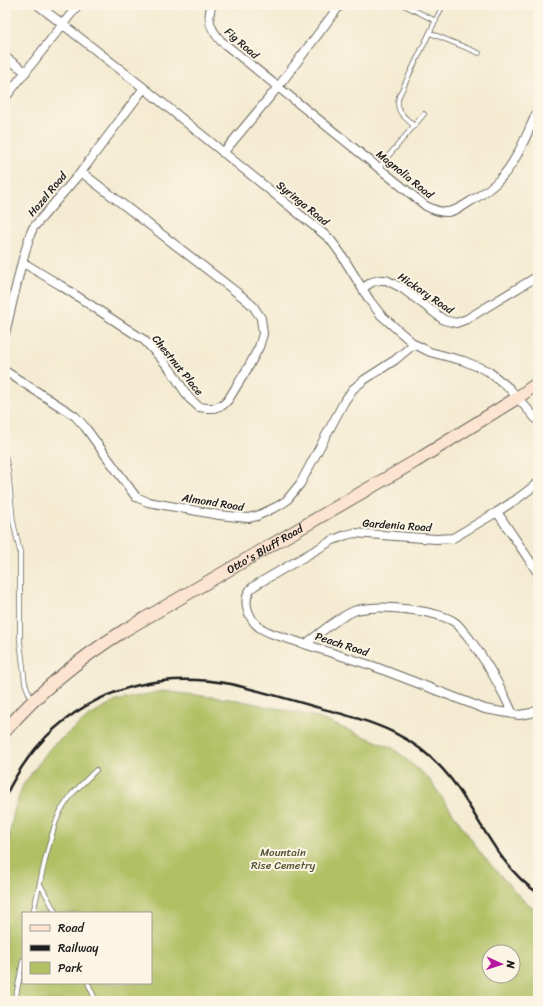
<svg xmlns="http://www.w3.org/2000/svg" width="543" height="1006" font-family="Sriracha,sans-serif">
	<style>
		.green { fill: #b0c063; stroke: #666e40; fill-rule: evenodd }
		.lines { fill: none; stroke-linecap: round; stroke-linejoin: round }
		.service-casing { stroke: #68645c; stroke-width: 5.5 }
		.minor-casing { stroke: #68645c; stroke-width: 10 }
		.secondary-casing { stroke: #68645c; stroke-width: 14 }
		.service { stroke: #fff; stroke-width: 4 }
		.minor { stroke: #fff; stroke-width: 8 }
		.secondary { stroke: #fde4d1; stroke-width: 12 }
		.rail { stroke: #1c1c1c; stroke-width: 2.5 }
		.labels { text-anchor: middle; stroke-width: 4; stroke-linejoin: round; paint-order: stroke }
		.street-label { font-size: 11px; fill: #1c1c1c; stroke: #fcf5e5 }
		.park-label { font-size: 11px; fill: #505535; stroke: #fcf5e5 }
	</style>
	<rect width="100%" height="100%" fill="#fcf5e5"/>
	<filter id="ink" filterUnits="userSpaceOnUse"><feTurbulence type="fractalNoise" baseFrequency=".025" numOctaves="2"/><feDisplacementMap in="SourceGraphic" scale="8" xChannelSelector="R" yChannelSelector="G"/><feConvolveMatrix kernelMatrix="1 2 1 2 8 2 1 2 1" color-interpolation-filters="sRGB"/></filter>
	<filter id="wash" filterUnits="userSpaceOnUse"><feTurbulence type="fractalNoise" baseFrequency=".012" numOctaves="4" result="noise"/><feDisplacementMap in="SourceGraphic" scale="16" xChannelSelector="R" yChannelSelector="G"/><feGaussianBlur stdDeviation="0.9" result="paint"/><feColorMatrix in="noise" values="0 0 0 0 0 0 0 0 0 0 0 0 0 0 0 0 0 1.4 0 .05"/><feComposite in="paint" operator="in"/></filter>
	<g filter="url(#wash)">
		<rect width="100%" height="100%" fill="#f4ebd2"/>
		<path class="green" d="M162,691l75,9 79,17 77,31 36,31 53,76 40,44 16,12v90h-533v-141l9,-49 9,-26 28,-38 37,-30 28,-16zM23,913h128v70h-128zM489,952h24v24h-24z"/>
	</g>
	<g filter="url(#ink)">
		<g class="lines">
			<defs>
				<path id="service" d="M404,5l32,16
					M508,5l2,1
					M430,33l49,20
					M414,126c-11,-11 -19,-14 -15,-30l44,-91
					M379,167l45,-53
					M5,456l3,13 5,52 7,31v89l5,42 7,18
					M40,884l16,29
					M33,913l13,-57 9,-32 6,-14 11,-16 24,-24
					M88,983l8,18
					M15,1001l8,-41"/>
				<path id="minor" d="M38,5l106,83 186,151 11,15 29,47 11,14 18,16 15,13 16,8 34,9 24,10 21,17 29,33
					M212,5c-6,14 -1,25 9,36l205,165c19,10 27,7 45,-5 10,-6 21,-13 29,-22 18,-19 27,-46 38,-69
					M5,57l21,15
					M5,98l73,-93
					M223,153l55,-66 62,-82
					M22,262l38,23 84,55 14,15 12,14 19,29 10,9 8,1h7l9,-3 5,-5 21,-34 10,-19 4,-13 -2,-16 -8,-12 -9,-8 -163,-126
					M363,288l9,-6 8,-2h6l16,8 42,32 12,3 11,-4 71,-43
					M5,333l17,-71 8,-27 3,-7 48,-56 63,-84
					M5,371l70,45 10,11 51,70 12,5 71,13 29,3 9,-2 21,-10 8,-5 14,-17 44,-82 9,-13 11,-9 31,-20 19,-16
					M538,483l-21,16 -20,13 -44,26 -17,1 -82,-6 -8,2 -13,5 -74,43c-3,2 -7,4 -9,7 -8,12 -1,29 9,37 4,3 9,5 14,7l100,32 112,43 34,6 12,-2 7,-3
					M497,512l41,61
					M306,644c15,-12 30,-25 48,-33 18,-8 88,-1 103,13 4,4 8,9 12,14 17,23 32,49 44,76"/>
				<g id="secondary">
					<path id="s1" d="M5,731c34,-40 75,-73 120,-101l291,-169 101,-63 21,-15"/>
				</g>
			</defs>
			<use href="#service" class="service-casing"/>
			<use href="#minor" class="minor-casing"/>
			<use href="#secondary" class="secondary-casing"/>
			<use href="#service" class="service"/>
			<use href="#minor" class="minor"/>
			<use href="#secondary" class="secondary"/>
			<path class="rail" d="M5,797c43,-91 129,-131 226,-113 29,7 57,15 85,23 57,15 101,26 138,76 26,36 46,85 84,110"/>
		</g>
	</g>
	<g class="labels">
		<g class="street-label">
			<text transform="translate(242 43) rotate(41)" y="4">Fig Road</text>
			<text transform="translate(405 174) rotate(39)" y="4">Magnolia Road</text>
			<text transform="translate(47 194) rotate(-50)" y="4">Hazel Road</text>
			<text transform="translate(303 203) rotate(39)" y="4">Syringa Road</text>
			<text transform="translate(426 293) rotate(34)" y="4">Hickory Road</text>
			<text transform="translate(178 365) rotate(51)" y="4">Chestnut Place</text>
			<text transform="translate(213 502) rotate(9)" y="4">Almond Road</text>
			<text transform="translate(397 525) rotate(4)" y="4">Gardenia Road</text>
			<text dy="4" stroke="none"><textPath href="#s1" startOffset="319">Otto's Bluff Road</textPath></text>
			<text transform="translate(342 644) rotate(18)" y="4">Peach Road</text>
		</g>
		<g class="park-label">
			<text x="283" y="856">Mountain<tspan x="283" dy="13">Rise Cemetry</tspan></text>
		</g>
	</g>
	<rect width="543" height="1006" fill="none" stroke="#fcf5e5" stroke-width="20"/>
	<rect x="22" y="912" width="130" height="72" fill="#fcf5e5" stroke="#a29e95"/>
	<rect x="30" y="925" width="20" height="6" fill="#fde4d1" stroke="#a29e95"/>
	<text x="58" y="932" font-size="12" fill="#1c1c1c">Road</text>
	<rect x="30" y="945" width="20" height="6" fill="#1c1c1c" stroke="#a29e95"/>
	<text x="58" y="952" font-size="12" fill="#1c1c1c">Railway</text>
	<rect x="30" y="962" width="20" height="12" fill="#b0c063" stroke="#a29e95"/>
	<text x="58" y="972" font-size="12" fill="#1c1c1c">Park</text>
	<g transform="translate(501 964) rotate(93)"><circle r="19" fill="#fcf5e5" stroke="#a29e95"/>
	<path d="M0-3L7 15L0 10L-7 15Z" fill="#b5179e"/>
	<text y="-6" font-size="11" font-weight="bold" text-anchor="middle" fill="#1c1c1c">N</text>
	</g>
</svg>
